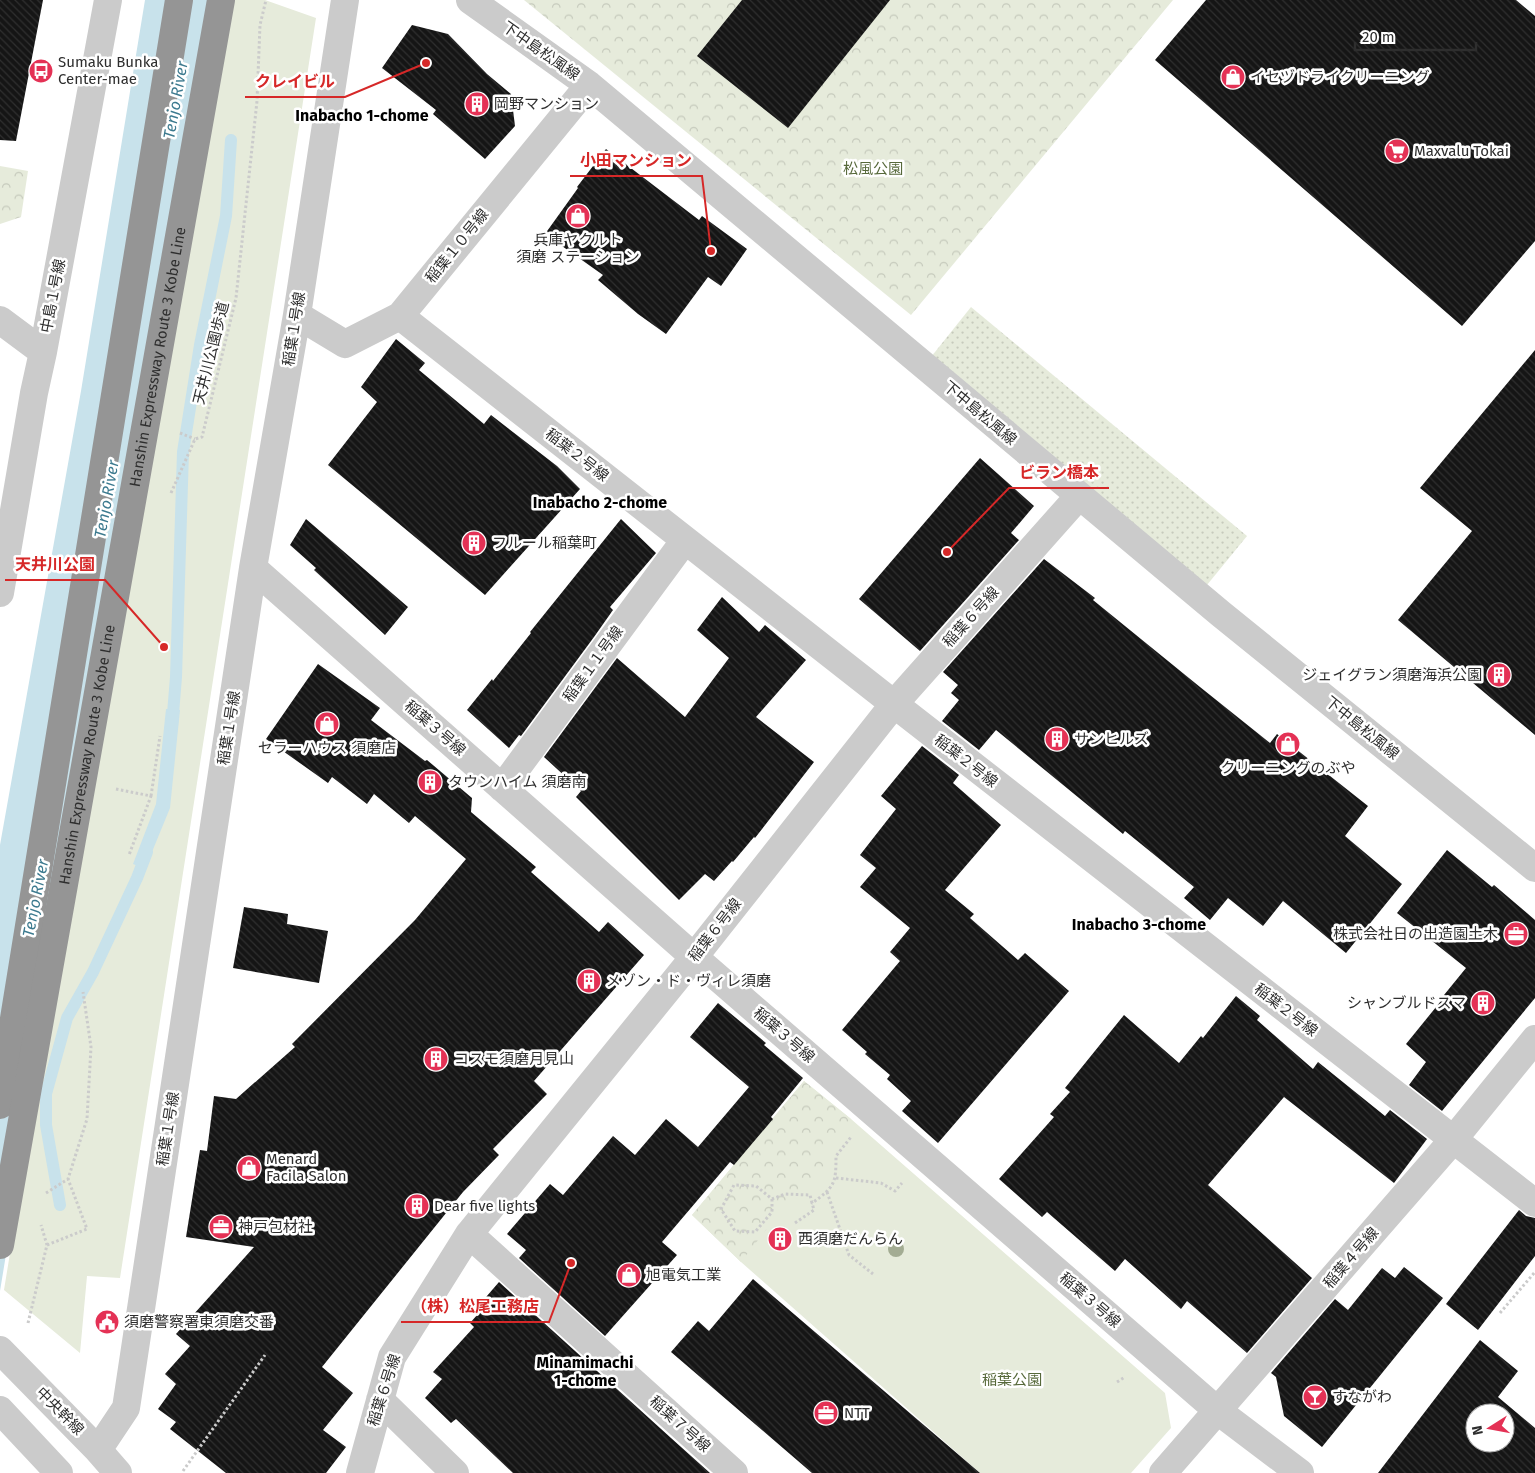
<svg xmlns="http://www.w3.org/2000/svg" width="1535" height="1473" font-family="'Fira Sans','Noto Sans JP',sans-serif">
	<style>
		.green { fill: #e6ebdb }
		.forest { fill: url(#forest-crowns) }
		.garden { fill: url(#garden-dots) }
		.water { fill: #c8e2eb }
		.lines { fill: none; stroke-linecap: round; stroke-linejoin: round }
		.stream { stroke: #c8e2eb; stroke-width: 12 }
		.building { fill: url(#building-back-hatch); fill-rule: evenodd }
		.path { stroke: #cbcbcb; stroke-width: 3; stroke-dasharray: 2.5 2.5; stroke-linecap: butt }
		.minor { stroke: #cbcbcb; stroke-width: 28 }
		.highway-bridge { stroke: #959595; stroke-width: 28 }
		.tree { fill: #a3ac93 }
		.labels { text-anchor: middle; stroke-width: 5; stroke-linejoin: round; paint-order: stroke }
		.street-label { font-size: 15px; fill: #2e2e2e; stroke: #fff }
		.poi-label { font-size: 15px; fill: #2e2e2e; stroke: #fff; text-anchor: start }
		.park-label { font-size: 15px; fill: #57693b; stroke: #fff }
		.water-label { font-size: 16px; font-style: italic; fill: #3c7a8f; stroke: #fff }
		.neighbourhood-label { font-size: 16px; font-weight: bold; fill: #000; stroke: #fff }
		.leader { fill: none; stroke: #d62828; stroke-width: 2 }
		.callout-dot { fill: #d62828; stroke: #fff; stroke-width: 2 }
		.callout-label { font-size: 16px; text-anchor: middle; font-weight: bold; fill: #d62828; stroke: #fff; stroke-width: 5; stroke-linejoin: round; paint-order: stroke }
	</style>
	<defs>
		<pattern id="forest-crowns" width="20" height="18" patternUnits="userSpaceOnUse" patternTransform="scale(1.25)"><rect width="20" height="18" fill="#e6ebdb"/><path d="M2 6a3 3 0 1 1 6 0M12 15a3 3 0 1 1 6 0" fill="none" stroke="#c6cabc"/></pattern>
		<pattern id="garden-dots" width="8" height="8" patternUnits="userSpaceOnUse" patternTransform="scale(1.25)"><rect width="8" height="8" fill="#e6ebdb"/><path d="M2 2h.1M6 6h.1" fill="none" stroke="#c6cabc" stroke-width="1.8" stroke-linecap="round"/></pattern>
		<pattern id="building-back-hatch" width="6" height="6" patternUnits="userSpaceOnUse" patternTransform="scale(1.25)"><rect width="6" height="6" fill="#151515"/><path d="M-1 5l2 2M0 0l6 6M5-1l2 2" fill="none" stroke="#2f2f2f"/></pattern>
	</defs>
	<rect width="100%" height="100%" fill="#fff"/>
	<path class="green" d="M214,0h51l51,18 -196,1260 -33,-2 -7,77 -76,-63z
		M804,1081l47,38 314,274 6,35 -40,45h-151l-239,-211 -49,-47z"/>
	<path class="forest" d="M524,0h649l-262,315z
		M0,166l28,5 -7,46 -21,7z
		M804,1081l47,38 -23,26 -7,35 -27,14 -53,68 -49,-47z"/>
	<path class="garden" d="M971,307l276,229 -40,49 -276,-228z"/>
	<path class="water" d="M145,0h68l-213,1291v-446l81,-454z
		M166,709l14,1 -10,98 -25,61 -12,-5 23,-60z"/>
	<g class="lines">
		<path class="stream" d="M172,726l4,-49 7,-225 17,-107 26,-129 5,-76
			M60,1205l-14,-80v-31l21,-76 26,-46 44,-94 10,-26"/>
	</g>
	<path class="building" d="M0,0h43l-27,141 -16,-1z
		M742,0h148l-102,128 -91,-72z
		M1206,0h310l19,16v225l-73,85 -307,-266z
		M412,25l36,9 39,40 24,20 4,32 -30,33 -52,-45 3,-4 -54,-42z
		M606,149l93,71 3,-4 45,33 -26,37 -13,-9 -42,57 -28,-20 -40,-34 5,-5 -58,-41 33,-46 -1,-1z
		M396,339l29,24 -6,7 65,54 7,-9 66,51 23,23 -95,106 -157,-130 49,-63 -16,-15z
		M1535,350v385l-137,-115 74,-89 -52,-43z
		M980,458l54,48 -23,27 8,7 -99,111 -61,-52z
		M306,519l102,88 -23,28 -71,-65 2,-2 -26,-23z
		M621,519l35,34 -46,54 3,3 -19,27 -73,99 -2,-1 -10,13 -42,-38 25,-31 1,2 38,-48 -1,-1z
		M1044,559l51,39 -2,2 107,87 70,56 7,-9 91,72 -23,30 57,48 -56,69 -63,-52 -20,25 -35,-28 -18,22 -26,-22 10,-11 -69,-56 -2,3 -127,-104 -17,20 -37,-29 17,-21 -8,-7 7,-8 -15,-13z
		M722,597l37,35 6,-7 41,35 -50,57 58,45 -59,76 -1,-1 -21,25 -1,-1 -18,20 -9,-7 -26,26 -103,-103 5,-6 -37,-34 73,-99 68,59 44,-59 -32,-28z
		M318,664l62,44 -9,12 54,41 2,-1 45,38 -1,14 65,55 -5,5 68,60 9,-10 36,33 -110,126 13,13 -54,55 6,6 -36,37 -141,175 31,26 -30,37 23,17 -20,26h-100l-56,-44 6,-7 -18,-13 18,-25 -11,-10 25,-28 -14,-12 78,-87 -68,-10 14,-87 7,1 7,-55 22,3 59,-52 -3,-3 123,-124 51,-61 -51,-43 -6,7 -35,-29 -7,10 -35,-27 -4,6 -62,-44z
		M922,746l37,29 -6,8 48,42 -56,65 29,24 -4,4 48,42 7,-7 44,38 -131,152 -36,-32 9,-10 -24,-22 3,-4 -25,-21 2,-2 -25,-22 58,-69 -10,-9 20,-24 -50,-41 16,-19 -16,-13 36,-46 -15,-13z
		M1447,850l45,37 2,-2 41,35v78l-93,113 -33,-26 17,-23 -20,-18 39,-48 -1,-1 22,-27 -69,-55z
		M244,907l44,7 -1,10 41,7 -9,52 -86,-15z
		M1236,996l24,20 -3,4 56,49 5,-7 67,54 5,-6 37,29 -33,44 -110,-86 -76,88 104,93 -65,75 -60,-52 -6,8 -56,-50 -10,12 -68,-59 -5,5 -43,-38 55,-62 -4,-3 20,-22 -5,-4 59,-73 55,48 22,-27 2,2z
		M718,1003l48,40 -2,2 39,33 -32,39 2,2 -39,46 -4,-3 -68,80 15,13 -72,81 -86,-78 7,-8 -19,-16 43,-50 13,11 50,-59 22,19 31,-36 32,28 51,-60 -59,-50z
		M1519,1210l7,6 9,2v38l-57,74 -32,-26z
		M1404,1267l39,31 -121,149 -38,-31 -8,-39 -5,-4 64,-74 13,11 34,-42 13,10z
		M753,1279l227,194h-168l-141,-121 27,-31 11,10z
		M499,1282l172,156 39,35h-197l-57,-54 -5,4 -26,-25 17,-19 -9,-7 41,-45 -4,-4 8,-9 -4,-3z
		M1480,1340l38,31 -20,26 37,31v45h-157zM1475,1413h30v30h-30z"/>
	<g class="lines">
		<path class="path" d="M180,433l15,6
			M171,493l24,-54 7,-2 34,-139 21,-197 3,-76 6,-25
			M116,789l35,7 -22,59
			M151,796l9,-60
			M836,1178l45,5 14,8 7,-8
			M827,1192l22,63 24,19
			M46,1193l22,-14 19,-60 4,-72 -8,-55
			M772,1199v13l-17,20 -20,-1 -14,-22 13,-24 22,1 16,13 13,-5 25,1 2,8c23,-16 24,-20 24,-47l15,-19
			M795,1223l19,-13 -2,-7
			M47,1245l40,-16 -19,-50
			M1500,1313l35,-41
			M28,1323l19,-78 -6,-20
			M1117,1382l8,-5
			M183,1471l82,-116"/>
		<path class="minor" d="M470,0l119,85 632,529 314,254
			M297,315l48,29 55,-28 189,-231
			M400,316l494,388 641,499
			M0,320l43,32
			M253,568l441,389 524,454 82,62
			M0,593l34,-200 9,-41 65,-352
			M502,788l183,-248
			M469,1234l265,239
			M0,1350l98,100 20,23
			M380,1400l75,73
			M0,1410l59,63
			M98,1450l28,-42 127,-840 44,-253 48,-315
			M360,1473l32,-116 77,-123 225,-277 200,-253 185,-208
			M1163,1473l290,-333 82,-101"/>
		<g class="highway-bridge">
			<path d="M0,1105l179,-1105"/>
			<path id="s1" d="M0,1245l221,-1245"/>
		</g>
	</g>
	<circle class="tree" cx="896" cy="1249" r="8"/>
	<defs>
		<symbol id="bus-disc" viewBox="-11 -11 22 22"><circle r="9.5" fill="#e43155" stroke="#fff"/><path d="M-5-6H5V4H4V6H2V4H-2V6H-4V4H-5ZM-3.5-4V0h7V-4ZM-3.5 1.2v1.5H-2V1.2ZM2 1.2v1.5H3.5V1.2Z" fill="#fff"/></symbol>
		<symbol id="shop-disc" viewBox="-11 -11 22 22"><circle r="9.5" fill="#e43155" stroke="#fff"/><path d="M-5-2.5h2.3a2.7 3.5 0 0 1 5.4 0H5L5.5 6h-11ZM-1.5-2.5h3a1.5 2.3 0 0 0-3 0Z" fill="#fff"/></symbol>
		<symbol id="building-disc" viewBox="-11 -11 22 22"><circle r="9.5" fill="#e43155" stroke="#fff"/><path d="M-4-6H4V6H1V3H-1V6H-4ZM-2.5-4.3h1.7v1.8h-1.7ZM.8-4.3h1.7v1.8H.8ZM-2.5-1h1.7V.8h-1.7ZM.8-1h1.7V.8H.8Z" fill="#fff"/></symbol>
		<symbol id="supermarket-disc" viewBox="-11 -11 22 22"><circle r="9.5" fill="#e43155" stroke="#fff"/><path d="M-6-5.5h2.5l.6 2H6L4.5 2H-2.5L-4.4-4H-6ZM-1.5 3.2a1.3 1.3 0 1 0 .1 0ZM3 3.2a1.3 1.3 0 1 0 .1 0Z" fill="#fff"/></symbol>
		<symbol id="office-disc" viewBox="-11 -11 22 22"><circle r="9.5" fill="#e43155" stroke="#fff"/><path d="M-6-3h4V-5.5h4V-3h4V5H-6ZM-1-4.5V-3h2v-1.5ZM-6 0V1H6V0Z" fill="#fff"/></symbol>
		<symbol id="civic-disc" viewBox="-11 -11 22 22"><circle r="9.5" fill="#e43155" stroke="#fff"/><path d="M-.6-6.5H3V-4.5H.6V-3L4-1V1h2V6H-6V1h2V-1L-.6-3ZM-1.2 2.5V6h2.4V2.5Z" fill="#fff"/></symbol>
		<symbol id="bar-disc" viewBox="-11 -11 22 22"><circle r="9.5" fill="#e43155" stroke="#fff"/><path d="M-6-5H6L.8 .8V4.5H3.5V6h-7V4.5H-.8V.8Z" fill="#fff"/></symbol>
	</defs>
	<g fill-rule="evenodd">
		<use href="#bus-disc" x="27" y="57" width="28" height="28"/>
		<use href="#shop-disc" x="1219" y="63" width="28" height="28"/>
		<use href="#building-disc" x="463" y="90" width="28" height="28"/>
		<use href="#supermarket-disc" x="1383" y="137" width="28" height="28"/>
		<use href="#shop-disc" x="564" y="202" width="28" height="28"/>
		<use href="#building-disc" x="460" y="529" width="28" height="28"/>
		<use href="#building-disc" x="1485" y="661" width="28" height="28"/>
		<use href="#shop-disc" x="313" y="710" width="28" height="28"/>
		<use href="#building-disc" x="1043" y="725" width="28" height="28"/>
		<use href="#shop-disc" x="1274" y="730" width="28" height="28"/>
		<use href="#building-disc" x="416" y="768" width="28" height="28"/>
		<use href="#office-disc" x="1502" y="920" width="28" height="28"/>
		<use href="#building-disc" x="575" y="967" width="28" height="28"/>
		<use href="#building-disc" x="1469" y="989" width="28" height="28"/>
		<use href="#building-disc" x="422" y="1045" width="28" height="28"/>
		<use href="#shop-disc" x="235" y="1154" width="28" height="28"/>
		<use href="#building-disc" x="403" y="1192" width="28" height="28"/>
		<use href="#office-disc" x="207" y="1213" width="28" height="28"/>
		<use href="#building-disc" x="766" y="1225" width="28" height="28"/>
		<use href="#shop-disc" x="615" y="1261" width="28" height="28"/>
		<use href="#civic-disc" x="93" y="1308" width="28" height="28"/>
		<use href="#bar-disc" x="1301" y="1383" width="28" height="28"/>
		<use href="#office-disc" x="812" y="1399" width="28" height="28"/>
	</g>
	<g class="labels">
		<g class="street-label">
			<text transform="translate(541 51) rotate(35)" y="5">下中島松風線</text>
			<text transform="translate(457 246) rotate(-51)" y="5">稲葉１０号線</text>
			<text transform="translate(53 296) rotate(-79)" y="5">中島１号線</text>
			<text transform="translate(294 329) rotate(-81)" y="5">稲葉１号線</text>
			<text transform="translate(211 353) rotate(-76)" y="5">天井川公園歩道</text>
			<text dy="5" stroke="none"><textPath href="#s1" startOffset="902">Hanshin Expressway Route 3 Kobe Line</textPath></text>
			<text transform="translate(980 413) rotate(40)" y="5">下中島松風線</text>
			<text transform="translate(577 455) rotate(38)" y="5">稲葉２号線</text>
			<text transform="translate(971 617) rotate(-48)" y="5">稲葉６号線</text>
			<text transform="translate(593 664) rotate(-54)" y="5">稲葉１１号線</text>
			<text transform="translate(229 728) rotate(-81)" y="5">稲葉１号線</text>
			<text transform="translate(435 728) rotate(41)" y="5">稲葉３号線</text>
			<text transform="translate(1362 728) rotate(39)" y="5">下中島松風線</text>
			<text dy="5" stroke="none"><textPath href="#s1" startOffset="498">Hanshin Expressway Route 3 Kobe Line</textPath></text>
			<text transform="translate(966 761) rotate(38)" y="5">稲葉２号線</text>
			<text transform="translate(715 930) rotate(-52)" y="5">稲葉６号線</text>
			<text transform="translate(1286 1010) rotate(38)" y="5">稲葉２号線</text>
			<text transform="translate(784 1035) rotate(41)" y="5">稲葉３号線</text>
			<text transform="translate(168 1129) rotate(-81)" y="5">稲葉１号線</text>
			<text transform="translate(1351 1258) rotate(-49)" y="5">稲葉４号線</text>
			<text transform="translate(1090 1300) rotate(41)" y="5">稲葉３号線</text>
			<text transform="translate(384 1390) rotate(-72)" y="5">稲葉６号線</text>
			<text transform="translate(60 1411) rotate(45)" y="5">中央幹線</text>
			<text transform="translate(680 1424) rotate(42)" y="5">稲葉７号線</text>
		</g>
		<g class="poi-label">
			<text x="58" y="67">Sumaku Bunka<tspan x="58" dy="17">Center-mae</tspan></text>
			<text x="1250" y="82">イセヅドライクリーニング</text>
			<text x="494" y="109">岡野マンション</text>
			<text x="1414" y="156">Maxvalu Tokai</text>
			<text x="578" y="245" text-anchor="middle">兵庫ヤクルト<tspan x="578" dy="17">須磨 ステーション</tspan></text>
			<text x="492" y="548">フルール稲葉町</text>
			<text x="1482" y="680" text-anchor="end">ジェイグラン須磨海浜公園</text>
			<text x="1074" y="744">サンヒルズ</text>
			<text x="327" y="753" text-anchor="middle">セラーハウス 須磨店</text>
			<text x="1288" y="773" text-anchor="middle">クリーニングのぶや</text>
			<text x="448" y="787">タウンハイム 須磨南</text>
			<text x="1498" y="939" text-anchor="end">株式会社日の出造園土木</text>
			<text x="606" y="986">メゾン・ド・ヴィレ須磨</text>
			<text x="1466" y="1008" text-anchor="end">シャンブルドスマ</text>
			<text x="454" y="1064">コスモ須磨月見山</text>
			<text x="266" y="1164">Menard<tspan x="266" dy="17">Facila Salon</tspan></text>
			<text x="434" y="1211">Dear five lights</text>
			<text x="238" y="1232">神戸包材社</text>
			<text x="798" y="1244">西須磨だんらん</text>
			<text x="646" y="1280">旭電気工業</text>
			<text x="124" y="1327">須磨警察署東須磨交番</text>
			<text x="1332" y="1402">すながわ</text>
			<text x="844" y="1418">NTT</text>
		</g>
		<g class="park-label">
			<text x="873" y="174">松風公園</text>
			<text x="1012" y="1385">稲葉公園</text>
		</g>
		<g class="water-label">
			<text transform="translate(175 100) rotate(-80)" y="6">Tenjo River</text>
			<text transform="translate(106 499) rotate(-80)" y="6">Tenjo River</text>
			<text transform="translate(35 898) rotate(-79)" y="6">Tenjo River</text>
		</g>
		<g class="neighbourhood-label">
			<text x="362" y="121">Inabacho 1-chome</text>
			<text x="600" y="508">Inabacho 2-chome</text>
			<text x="1139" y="930">Inabacho 3-chome</text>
			<text x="585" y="1368">Minamimachi<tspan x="585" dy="18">1-chome</tspan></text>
		</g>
	</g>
	<path class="leader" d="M426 63L345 97H245M711 251L702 176H570M947 552L1009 488H1109M164 647L105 580H5M571 1263L549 1322H401"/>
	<g class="callout-dot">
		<circle cx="426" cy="63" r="5"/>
		<circle cx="711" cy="251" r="5"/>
		<circle cx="947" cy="552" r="5"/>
		<circle cx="164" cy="647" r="5"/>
		<circle cx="571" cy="1263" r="5"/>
	</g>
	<g class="callout-label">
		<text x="295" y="87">クレイビル</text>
		<text x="636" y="166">小田マンション</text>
		<text x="1059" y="478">ビラン橋本</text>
		<text x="55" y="570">天井川公園</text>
		<text x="475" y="1312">（株）松尾工務店</text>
	</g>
	<g transform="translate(1490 1428) rotate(259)"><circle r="24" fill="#ffffff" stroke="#ababab"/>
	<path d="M0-4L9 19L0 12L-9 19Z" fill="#e43155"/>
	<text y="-8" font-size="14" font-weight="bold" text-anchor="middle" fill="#2e2e2e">N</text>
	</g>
	<path d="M1355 42v8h121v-8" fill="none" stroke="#2e2e2e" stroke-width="2.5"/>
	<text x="1362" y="42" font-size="15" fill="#2e2e2e" stroke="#ffffff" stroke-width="4" paint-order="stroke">20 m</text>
</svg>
